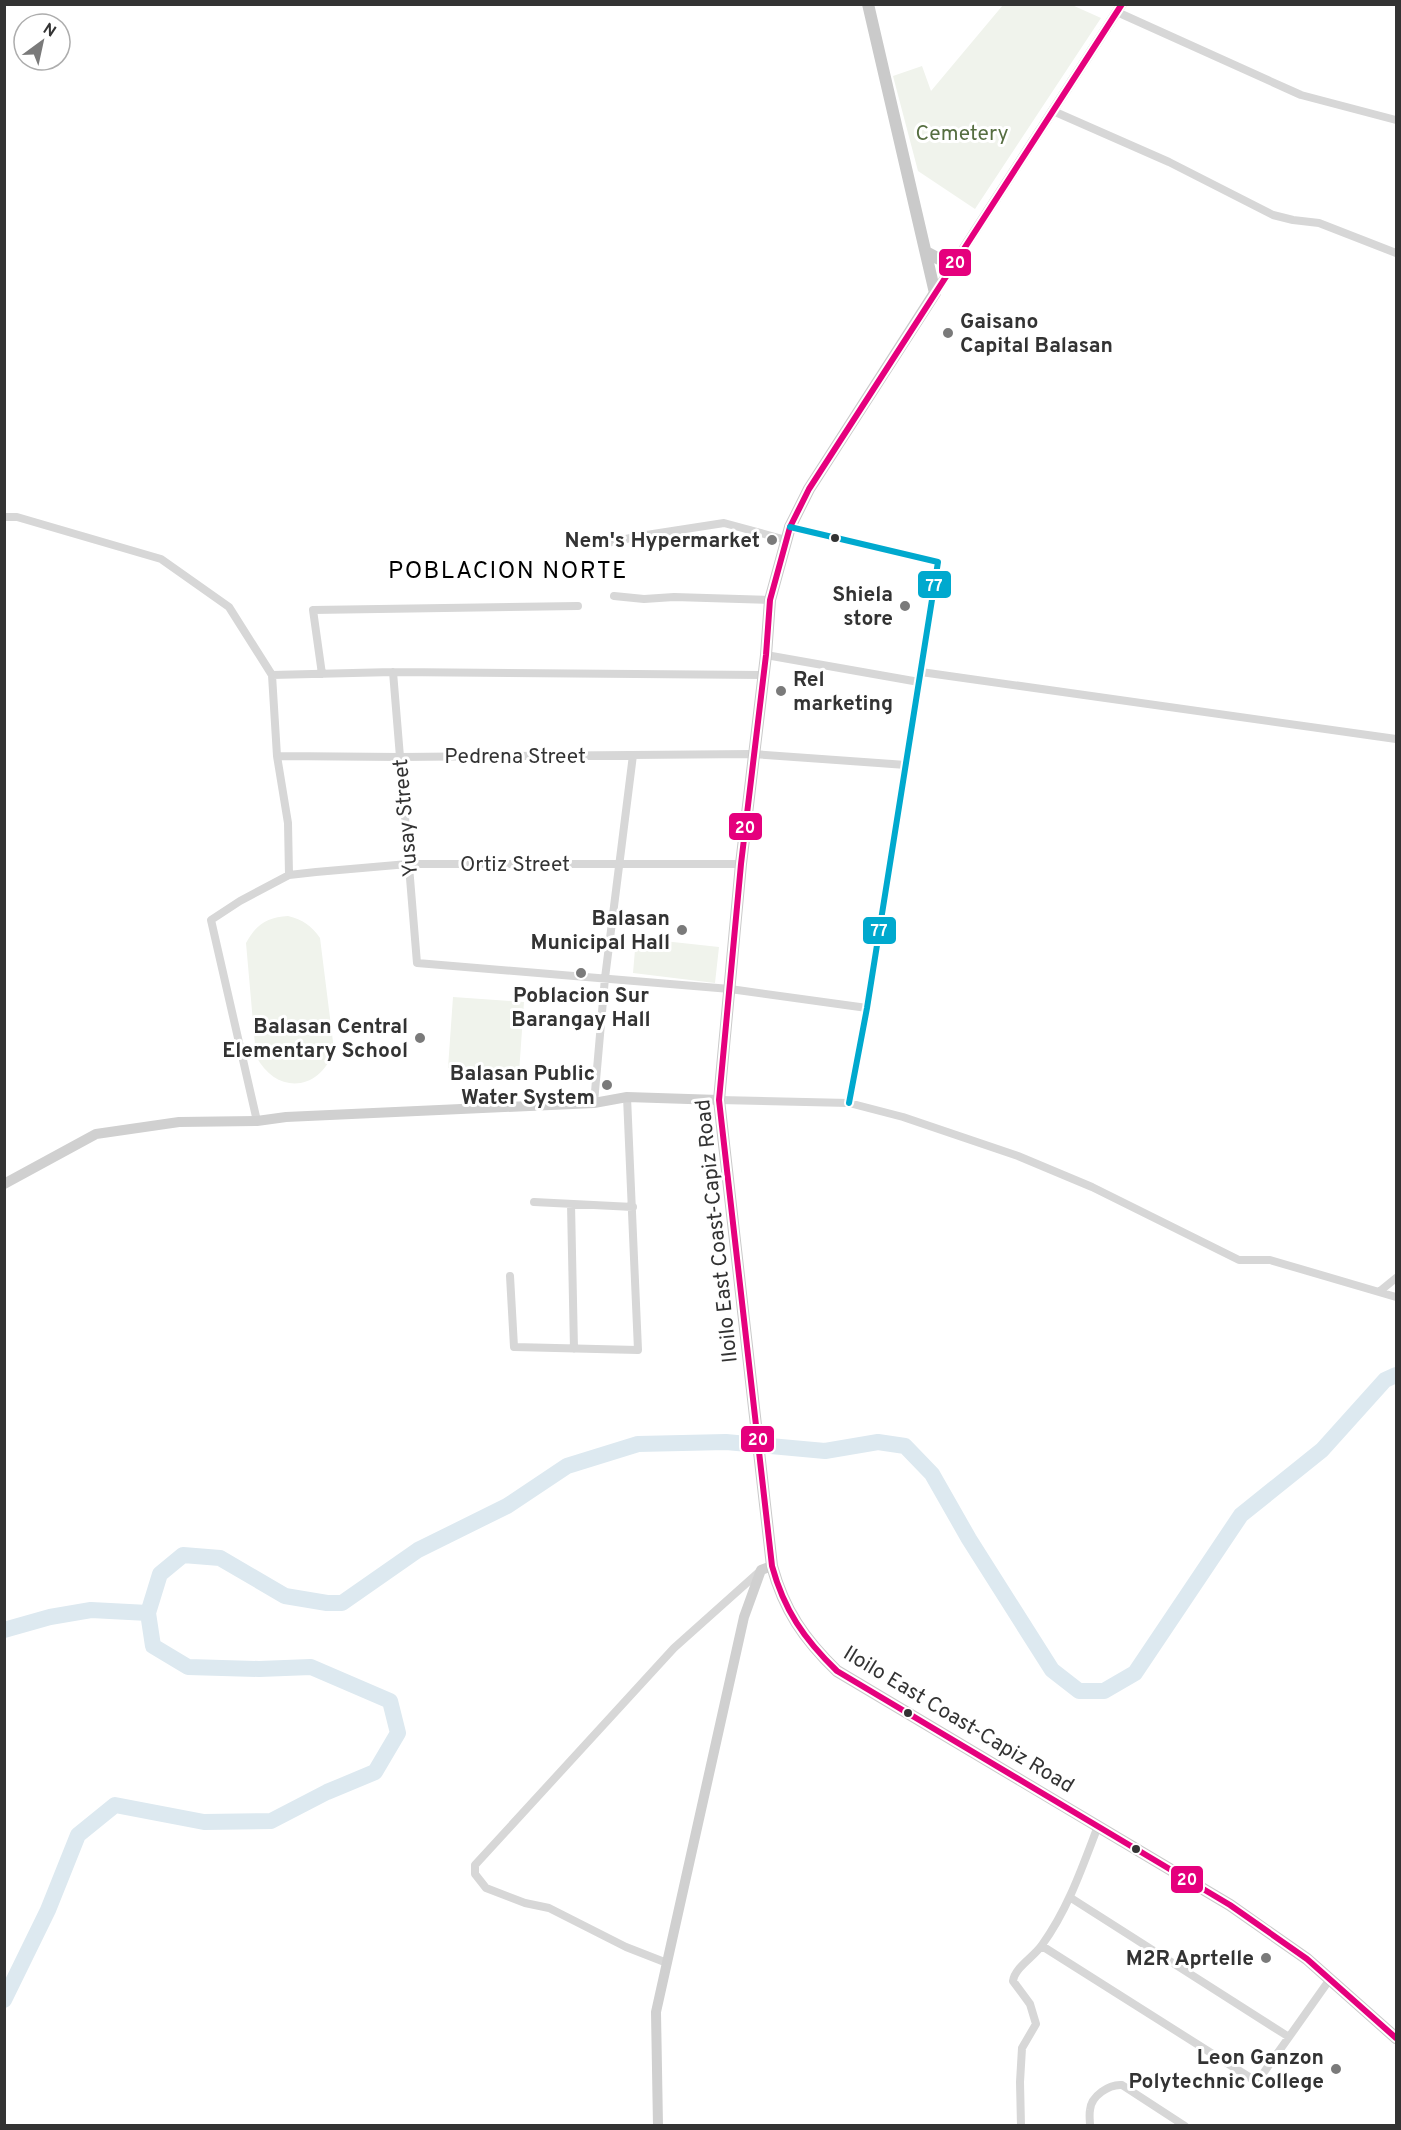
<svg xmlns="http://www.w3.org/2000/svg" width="1401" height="2130" font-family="Overpass,sans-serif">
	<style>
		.green { fill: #f0f3ec }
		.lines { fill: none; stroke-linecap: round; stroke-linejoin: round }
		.river { stroke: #dde9f0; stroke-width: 16 }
		.street { stroke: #d7d7d7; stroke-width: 8 }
		.secondary { stroke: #d0d0d0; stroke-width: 10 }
		.primary { stroke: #cacaca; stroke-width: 12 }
		.bus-1-casing { stroke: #fff; stroke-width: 10 }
		.bus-2-casing { stroke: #fff; stroke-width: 10 }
		.bus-1 { stroke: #e5007d; stroke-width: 6 }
		.bus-2 { stroke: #00a9ce; stroke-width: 6 }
		.poi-dot { fill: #7a7a7a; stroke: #fff; stroke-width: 2 }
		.bus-dot { fill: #333; stroke: #fff; stroke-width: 2 }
		.labels { text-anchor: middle; stroke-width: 6; stroke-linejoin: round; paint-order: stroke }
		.park-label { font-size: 21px; fill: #566e41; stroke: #fff }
		.poi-label { font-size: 21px; font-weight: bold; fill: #333; stroke: #fff; text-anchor: end }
		.street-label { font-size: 21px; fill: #333; stroke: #fff }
		.quarter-label { font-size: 24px; letter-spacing: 1.5px; fill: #000; stroke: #fff }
		.line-badge { stroke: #fff; stroke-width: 2 }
		.badge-label { font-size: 16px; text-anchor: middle; font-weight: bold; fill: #fff }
	</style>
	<rect width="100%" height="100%" fill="#fff"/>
	<path class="green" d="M1003,5h69l29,13 -126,191 -57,-38 -25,-95 29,-10 9,25z
		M288,916c15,4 23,9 32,22l14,112c-14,42 -58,45 -78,6l-10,-113c10,-19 22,-26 42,-27z
		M636,938l83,9 -4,36 -82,-10z
		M453,997l71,5 -5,71 -71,-5z"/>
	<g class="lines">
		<path class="river" d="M4,1630l46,-13 41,-7 57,3
			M4,2000l44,-90 30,-75 37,-30 89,17 67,-1 56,-29 48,-20 23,-39 -8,-32 -79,-34 -52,2 -71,-2 -35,-21 -5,-33 12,-39 23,-19 37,3 65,38 42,7h15l76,-53 89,-44 60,-40 71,-22 88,-2 99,9 53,-9 27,4 27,28 37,65 83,131 27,21h25l31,-18 106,-158 81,-65 63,-70 11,-5"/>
		<path class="street" d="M1117,12l184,83 95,25
			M1053,111l116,51 104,53 20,5 26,3 77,30
			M4,517h13l144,42 68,48 43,68 5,81 11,67 1,52
			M790,527l148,35 -71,446 -18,95
			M593,546l47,-10 84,-13 62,17
			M614,596l30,3 30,-2 96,3
			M766,655l153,27
			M393,672l24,291 313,26 137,19
			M921,672l475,67
			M322,674l-9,-64 265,-4
			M272,675l121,-3 370,3
			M277,756l123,1 353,-3 153,11
			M719,1100l130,3 54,14 115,39 74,31 147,73h31l126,37
			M594,1103l11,-125 28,-223
			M257,1121l-46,-201 29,-19 49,-26 27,-3 92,-8h333
			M534,1202l99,5
			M571,1204l3,145
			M510,1276l4,71 124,3 -11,-253
			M1380,1291l16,-13
			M1071,1898l218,139 41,-58
			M1042,1946l215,136 32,-45
			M667,1963l-41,-16 -77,-39 -24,-5 -39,-15 -11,-14v-9l199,-217 85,-76
			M1021,2126l-1,-44 2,-34 14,-24 -6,-20 -17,-23c2,-14 21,-24 29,-36 26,-36 40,-77 56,-119
			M1090,2126c0,-5 -1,-11 0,-16 1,-14 19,-26 32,-25l63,41"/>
		<path class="secondary" d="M935,293l187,-289
			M4,1184l92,-50 83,-12 78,-1 29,-4 308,-14 33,-6 92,3
			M658,2126l-2,-114 88,-395 17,-47 11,-4"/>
		<path class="primary" d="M868,4l67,289 -126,196 -19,38 -20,73 -4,55 -25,209 -22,236 53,466c12,44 32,73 65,105l393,234 77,54 89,79
			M926,252l17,9 14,-1"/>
		<defs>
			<path id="bus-1" d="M1122,4l-313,485 -19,38 -20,73 -4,55 -25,209 -22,236 53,466c12,44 32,73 65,105l393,234 77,54 89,79"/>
			<path id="bus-2" d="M790,527l148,35 -71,446 -18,95"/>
		</defs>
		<use href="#bus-1" class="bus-1-casing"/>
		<use href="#bus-2" class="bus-2-casing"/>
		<use href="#bus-1" class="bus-1"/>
		<use href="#bus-2" class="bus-2"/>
	</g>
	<g class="poi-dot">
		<circle cx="948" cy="333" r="6"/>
		<circle cx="772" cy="540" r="6"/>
		<circle cx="905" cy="606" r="6"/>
		<circle cx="781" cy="691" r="6"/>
		<circle cx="682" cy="930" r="6"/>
		<circle cx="581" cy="973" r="6"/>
		<circle cx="420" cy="1038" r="6"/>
		<circle cx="607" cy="1085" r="6"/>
		<circle cx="1266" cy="1958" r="6"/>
		<circle cx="1336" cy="2069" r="6"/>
	</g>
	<g class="bus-dot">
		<circle cx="835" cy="538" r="5"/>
		<circle cx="908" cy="1713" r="5"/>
		<circle cx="1136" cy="1849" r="5"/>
	</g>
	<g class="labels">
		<g class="park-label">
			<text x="962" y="140">Cemetery</text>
		</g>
		<g class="poi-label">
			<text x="960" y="328" text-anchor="start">Gaisano<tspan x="960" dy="24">Capital Balasan</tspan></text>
			<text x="760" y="547">Nem's Hypermarket</text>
			<text x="893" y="601">Shiela<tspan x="893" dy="24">store</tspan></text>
			<text x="793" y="686" text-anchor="start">Rel<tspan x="793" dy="24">marketing</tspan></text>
			<text x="670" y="925">Balasan<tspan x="670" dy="24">Municipal Hall</tspan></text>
			<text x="581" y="1002" text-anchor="middle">Poblacion Sur<tspan x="581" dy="24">Barangay Hall</tspan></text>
			<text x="408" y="1033">Balasan Central<tspan x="408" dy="24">Elementary School</tspan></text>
			<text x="595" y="1080">Balasan Public<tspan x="595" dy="24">Water System</tspan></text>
			<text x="1254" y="1965">M2R Aprtelle</text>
			<text x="1324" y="2064">Leon Ganzon<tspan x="1324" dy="24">Polytechnic College</tspan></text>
		</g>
		<g class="street-label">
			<text x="515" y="763">Pedrena Street</text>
			<text transform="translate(405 818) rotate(-95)" y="7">Yusay Street</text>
			<text x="515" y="871">Ortiz Street</text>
			<text transform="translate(716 1231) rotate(-96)" y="7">Iloilo East Coast-Capiz Road</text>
			<text transform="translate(959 1719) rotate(31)" y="7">Iloilo East Coast-Capiz Road</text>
		</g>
		<g class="quarter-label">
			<text x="508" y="578">POBLACION NORTE</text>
		</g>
	</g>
	<g class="line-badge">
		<rect x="938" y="248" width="34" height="29" rx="6" fill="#e5007d"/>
		<rect x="917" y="570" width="35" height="29" rx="6" fill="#00a9ce"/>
		<rect x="728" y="812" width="35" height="29" rx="6" fill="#e5007d"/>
		<rect x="862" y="916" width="35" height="29" rx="6" fill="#00a9ce"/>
		<rect x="740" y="1425" width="35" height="28" rx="6" fill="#e5007d"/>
		<rect x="1170" y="1865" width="34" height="29" rx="6" fill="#e5007d"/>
	</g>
	<g class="badge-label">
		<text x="955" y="268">20</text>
		<text x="934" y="591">77</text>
		<text x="745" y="833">20</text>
		<text x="879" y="936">77</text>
		<text x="758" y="1445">20</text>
		<text x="1187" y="1885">20</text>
	</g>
	<rect width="1401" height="2130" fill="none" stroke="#333333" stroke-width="12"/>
	<g transform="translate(42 42) rotate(33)"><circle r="28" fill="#ffffff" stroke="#adadad" stroke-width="1.5"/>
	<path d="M0-4.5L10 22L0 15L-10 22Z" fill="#7a7a7a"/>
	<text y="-9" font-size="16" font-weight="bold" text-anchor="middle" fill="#333333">N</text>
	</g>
</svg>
